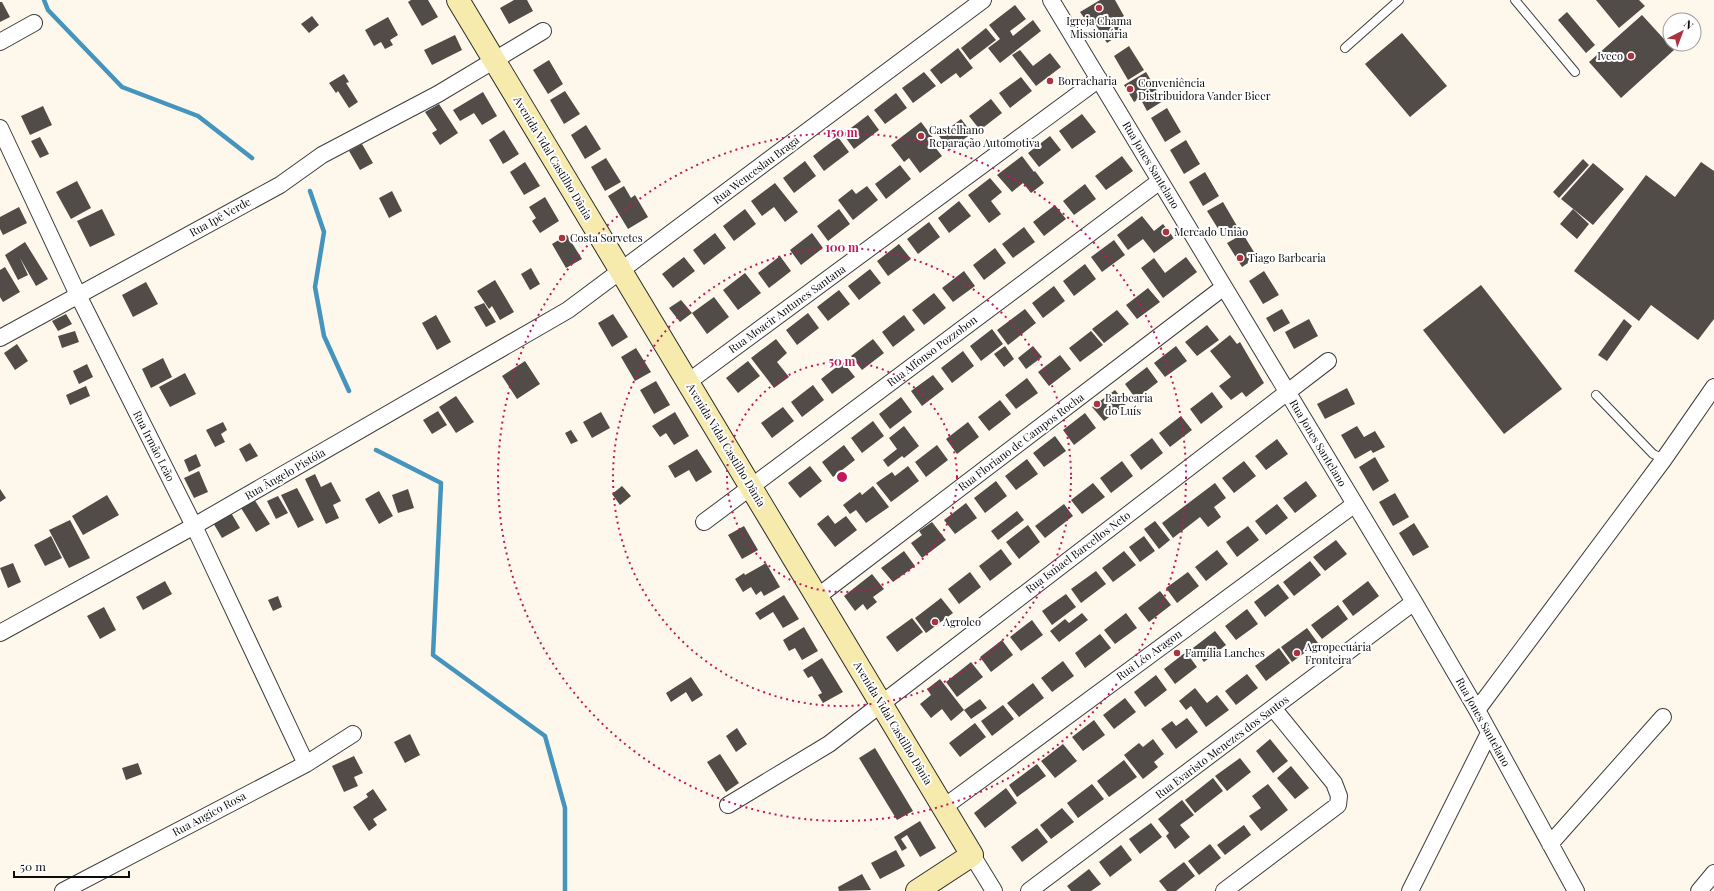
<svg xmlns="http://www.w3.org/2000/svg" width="1714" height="891" font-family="'Playfair Display',serif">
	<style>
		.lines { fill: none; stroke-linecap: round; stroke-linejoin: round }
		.stream { stroke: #4594be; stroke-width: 4.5 }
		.building { fill: #524c49 }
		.lane-casing { stroke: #3e3e3e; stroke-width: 10 }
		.street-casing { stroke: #3e3e3e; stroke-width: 18 }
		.secondary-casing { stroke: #2d2d2d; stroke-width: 24 }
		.lane { stroke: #fff; stroke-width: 8 }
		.street { stroke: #fff; stroke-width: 16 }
		.secondary { stroke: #f6eaad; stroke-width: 22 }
		.ring { fill: none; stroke: #c2185b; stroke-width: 2; stroke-dasharray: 2 4 }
		.poi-dot { fill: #ab3340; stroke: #fff; stroke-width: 1.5 }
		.labels { text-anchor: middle; stroke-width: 4; stroke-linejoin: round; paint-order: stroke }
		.poi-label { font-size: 11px; fill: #0b0b0b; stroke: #fff; text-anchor: start }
		.street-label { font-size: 11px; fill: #0b0b0b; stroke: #fff }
		.centre { fill: #c2185b; stroke: #fff; stroke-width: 2 }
		.ring-label { font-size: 12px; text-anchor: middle; font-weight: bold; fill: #c2185b; stroke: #fff; stroke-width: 4; stroke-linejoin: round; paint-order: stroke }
	</style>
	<rect width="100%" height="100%" fill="#fdf8eb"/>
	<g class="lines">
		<path class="stream" d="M44,0l4,10 74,77 76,29 54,42
			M310,191l14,41 -9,55 9,49 25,55
			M376,450l65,33 -8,172 112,81 20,72v83"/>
	</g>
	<path class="building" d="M411,0h17l10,17 -16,9 -14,-24z
		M514,0h13l6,11 -24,13 -9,-16z
		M1100,0h15l9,16 -9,5 7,12 -15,10 -15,-24 -5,3 -7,-10z
		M1596,0h43l6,6 -26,22z
		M0,2h2l8,15 -10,5z
		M1015,5l11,14 -16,12 3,5 20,-16 8,11 -41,32 -12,-15 12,-9 -11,-14z
		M1567,12l28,33 -9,8 -28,-33z
		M1642,15l32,35 -53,48 -32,-36z
		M312,16l7,9 -10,8 -8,-9z
		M388,17l10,18 -8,5 3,5 -8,4 -4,-7 -7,4 -9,-16z
		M986,28l10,12 -26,20 -9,-12z
		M1402,33l45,53 -37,31 -45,-53z
		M455,35l7,15 -30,15 -8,-15z
		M1129,46l15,24 -16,10 -14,-24z
		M958,48l15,20 -13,10 -4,-5 -15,11 -11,-14z
		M1020,50l13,16 17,-13 11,14 -25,19 -24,-31z
		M549,60l14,24 -15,10 -15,-24z
		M924,72l12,14 -23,17 -11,-15z
		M1146,72l17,29 -16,10 -7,-13 -6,4 -10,-17z
		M344,74l5,8 -3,1 12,19 -9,6 -11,-17 -2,2 -7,-10z
		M1021,77l11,14 -22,17 -11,-15z
		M565,91l15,23 -16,10 -14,-24z
		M483,92l14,24 -15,9 -8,-12 -14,8 -7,-11z
		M896,93l11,15 -22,16 -11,-14z
		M991,99l11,14 -22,17 -11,-14z
		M439,104l19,29 -18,12 -8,-12 5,-3 -12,-18z
		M43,106l9,19 -22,10 -9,-19z
		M1167,108l14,24 -16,10 -14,-24z
		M1082,114l14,18 -24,17 -13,-18z
		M868,115l11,15 -25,19 -11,-15z
		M961,119l11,14 -22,17 -11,-14z
		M921,122l13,17 -3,3 11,14 -22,17 -11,-15 -5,4 -13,-17z
		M586,125l15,24 -16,10 -14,-24z
		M504,130l15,24 -16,10 -14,-24z
		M1050,136l11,14 -22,17 -11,-14z
		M40,137l9,17 -9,4 -9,-17z
		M838,137l11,15 -25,19 -11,-15z
		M1186,140l14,24 -16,10 -14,-24z
		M362,144l11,19 -13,7 -11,-19z
		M1022,156l12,16 1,-1 9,12 -13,10 -8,-10 -11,9 -15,-17z
		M1122,156l11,15 -27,19 -11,-14z
		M606,158l15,24 -16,9 -14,-24z
		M1583,159l6,6 -30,33 -6,-6z
		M805,161l11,15 -22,17 -11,-15z
		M525,162l15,24 -16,9 -14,-23z
		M1701,162l13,9v148l-16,21 -47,-35 -12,16 -65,-50 72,-96 29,22z
		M1593,163l31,26 -31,36 -32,-26z
		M900,165l11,14 -25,20 -11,-15z
		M1205,172l14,24 -16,10 -14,-24z
		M990,178l12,14 -11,9 10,13 -12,9 -21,-28z
		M77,181l14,27 -20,11 -15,-27z
		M775,183l23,29 -13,10 -11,-15 -12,9 -11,-15z
		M1085,184l11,15 -22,16 -11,-14z
		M624,186l7,12 4,-3 13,22 -20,12 -20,-33z
		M867,186l11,14 -25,20 -15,-20 14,-11 4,5z
		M392,191l10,20 -13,7 -10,-20z
		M545,197l14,24 -19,12 -8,-12 4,-3 -7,-11z
		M959,201l12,15 -22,17 -11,-15z
		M1223,202l14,24 -15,9 -15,-24z
		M1055,205l11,14 -22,17 -11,-14z
		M19,207l8,16 -24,12 -3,-6v-12z
		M102,209l13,26 -25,12 -13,-26z
		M745,209l11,15 -22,17 -11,-15z
		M839,209l11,15 -22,17 -11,-15z
		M1573,209l16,15 -12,15 -17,-15z
		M1142,216l12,15 9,-7 11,14 -20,15 -11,-14 -15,11 -11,-15z
		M929,222l11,15 -22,17 -11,-15z
		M1024,227l11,15 -22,16 -11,-14z
		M715,233l11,15 -22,17 -11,-15z
		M812,233l11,15 -22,17 -11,-15z
		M1243,234l14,23 -15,10 -15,-24z
		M567,235l15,24 -16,9 -14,-24z
		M1114,240l11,15 -23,17 -11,-15z
		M25,242l23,37 -12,7 -16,-28 8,17 -10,5 -13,-25z
		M899,244l12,15 -23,17 -11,-15z
		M995,248l11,15 -22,17 -11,-15z
		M780,256l11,15 -22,17 -11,-15z
		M684,257l11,14 -22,17 -11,-14z
		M1186,257l11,15 -34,26 -22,-30 13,-10 11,15z
		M1085,264l11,15 -22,17 -11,-15z
		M5,267l15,25 -17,10 -3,-5v-27z
		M531,268l9,16 -10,6 -9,-16z
		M870,269l11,14 -22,17 -11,-14z
		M964,271l11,15 -22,16 -11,-14z
		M1264,271l15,24 -16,9 -14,-23z
		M745,273l16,20 -23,17 -15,-20z
		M495,280l19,32 -14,8 -8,-14 -3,3 -12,-18z
		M146,282l12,22 -25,13 -11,-22z
		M1481,285l81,104 -58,45 -81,-104z
		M1054,286l11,15 -22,17 -11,-15z
		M1148,288l12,14 -23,17 -11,-14z
		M839,290l11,14 -22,17 -11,-14z
		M934,293l12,15 -22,17 -12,-15z
		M714,297l15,20 -22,17 -15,-21z
		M681,300l11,13 -12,9 -11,-14z
		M484,303l12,19 -10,5 -12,-20z
		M1025,309l11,14 -28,22 -11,-15z
		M1282,309l8,14 -16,9 -8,-14z
		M1117,310l12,14 -25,19 -12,-14z
		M808,313l11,15 -22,17 -11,-15z
		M66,314l6,10 -14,7 -6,-10z
		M613,314l15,23 -16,10 -14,-24z
		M436,315l15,27 -14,8 -15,-27z
		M904,315l11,15 -22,17 -11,-15z
		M1309,319l9,17 -24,13 -9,-17z
		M1624,319l8,7 -25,35 -9,-6z
		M1207,325l12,15 -22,16 -12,-14z
		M992,329l11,15 -22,17 -11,-15z
		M75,331l4,11 -17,6 -4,-12z
		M1091,331l12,14 -23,17 -11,-14z
		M1230,335l7,9 3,-2 24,41 -18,14 -4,-5 -11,8 -12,-14 12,-9 -21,-26z
		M776,339l11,14 -10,9 12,15 -15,11 -23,-30z
		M873,339l11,14 -22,17 -11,-14z
		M17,344l11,17 -13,9 -11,-17z
		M1005,346l9,13 -10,8 -10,-13z
		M1033,346l9,11 -16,12 -8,-11z
		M1176,346l11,15 -22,16 -11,-14z
		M636,348l15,24 -16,9 -14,-24z
		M963,351l11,15 -22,17 -11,-15z
		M1060,355l11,14 -22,17 -11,-14z
		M163,358l9,19 -21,11 -9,-19z
		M525,361l15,23 -23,15 -15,-23z
		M748,361l12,15 -22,17 -12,-15z
		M843,362l12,15 -23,17 -11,-15z
		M87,364l6,13 -14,7 -6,-13z
		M1147,367l11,15 -22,17 -11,-15z
		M185,373l11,21 -26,13 -11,-20z
		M933,375l11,14 -22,17 -11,-15z
		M1027,378l11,15 -22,16 -11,-14z
		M656,381l14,24 -16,9 -14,-24z
		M813,385l11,15 -22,17 -11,-15z
		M86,386l4,10 -20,9 -4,-10z
		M1347,388l8,16 -30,15 -8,-15z
		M1115,390l11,14 -22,17 -12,-14z
		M1212,392l11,15 -22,17 -11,-15z
		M456,396l18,26 -18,11 -17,-26z
		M901,397l11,15 -22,17 -11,-15z
		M1000,400l11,14 -22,17 -11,-14z
		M783,407l11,14 -22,17 -11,-15z
		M438,411l9,14 -15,9 -9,-14z
		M601,412l9,16 -18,10 -9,-16z
		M675,412l14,24 -15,9 -8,-12 -6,4 -8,-11z
		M1085,413l11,15 -22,17 -11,-15z
		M1181,416l11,14 -22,17 -11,-14z
		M873,421l11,15 -22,17 -11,-15z
		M223,422l4,8 -6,4 4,8 -10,5 -9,-17z
		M968,422l11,15 -22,17 -11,-15z
		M904,426l15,20 -15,12 -2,-2 -14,11 -5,-7 14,-11 -8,-11z
		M1357,426l7,11 11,-6 10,16 -12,6 -2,-3 -16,9 -14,-24z
		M571,430l7,11 -7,3 -6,-11z
		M1055,436l11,15 -22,16 -11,-14z
		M1152,438l11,15 -22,17 -11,-15z
		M1277,439l11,15 -22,16 -11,-14z
		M250,443l8,13 -12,6 -7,-13z
		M844,445l11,15 -22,17 -11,-15z
		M937,445l11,15 -22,17 -11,-15z
		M697,449l15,23 -16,10 -7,-12 -14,8 -7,-12z
		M196,454l5,12 -12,6 -5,-12z
		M1375,457l14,24 -16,10 -14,-24z
		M1027,459l11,15 -22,16 -11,-14z
		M1122,461l11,15 -22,17 -11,-15z
		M1244,461l12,15 -22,17 -12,-15z
		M810,466l12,15 -22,17 -12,-15z
		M908,466l11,15 -28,21 -15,-19 16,-11 3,4z
		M199,471l9,21 -14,6 -10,-20z
		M315,474l6,13 10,-5 10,19 -8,4 6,13 -13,6 -21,-45z
		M996,481l11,15 -22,17 -11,-15z
		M1306,481l11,15 -22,17 -12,-15z
		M1093,483l12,14 -23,17 -11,-14z
		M1215,483l11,15 -12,9 7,10 -13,10 -8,-10 -27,21 -11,-15z
		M622,486l9,10 -11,9 -8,-11z
		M873,486l16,21 -23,16 -10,-13 -6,4 -7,-9 17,-13 2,3z
		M297,488l17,32 -16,8 -17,-33z
		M0,489l6,9 -6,4z
		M408,489l6,19 -16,5 -6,-18z
		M379,491l14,25 -14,8 -14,-25z
		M1395,493l14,24 -16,9 -14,-24z
		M107,495l12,20 -36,20 -11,-19z
		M278,496l10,17 -12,6 -9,-18z
		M254,499l16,25 -14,8 -15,-24z
		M966,503l11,15 -22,16 -11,-14z
		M1064,504l9,12 -28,22 -10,-12z
		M1277,504l11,14 -22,17 -11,-14z
		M230,511l10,17 -18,10 -10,-17z
		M1017,511l7,9 -26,20 -7,-9z
		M828,515l7,9 11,-8 11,14 -22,17 -18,-23z
		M70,520l20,38 -21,10 -20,-38z
		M1155,521l15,19 -11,9 -15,-20z
		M932,522l14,18 -24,18 -11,-15 11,-8 -3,-4z
		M1414,523l15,24 -16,9 -14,-23z
		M1028,525l12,17 -21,17 -13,-17z
		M744,526l14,24 -16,9 -14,-24z
		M1248,526l11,14 -22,17 -11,-15z
		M51,536l11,22 -17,8 -11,-21z
		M1144,536l11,15 -15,11 -11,-15z
		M1336,540l11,14 -22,17 -12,-14z
		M1001,549l11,15 -22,17 -11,-15z
		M1217,550l11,14 -22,17 -11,-14z
		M904,551l11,15 -22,16 -12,-14z
		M1124,551l12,14 -23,17 -11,-14z
		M1310,561l11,14 -27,21 -11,-14z
		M13,563l8,19 -13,6 -8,-20z
		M766,563l14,24 -16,9 -3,-5 -5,4 -5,-8 -8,5 -8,-13 9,-6 1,2z
		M1096,571l10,13 -25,19 -10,-14z
		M970,572l11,15 -22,17 -11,-15z
		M1188,572l11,14 -22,17 -11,-15z
		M872,574l12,15 -11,8 4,5 -10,8 -4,-6 -8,7 -11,-15z
		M165,581l7,13 -29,16 -7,-13z
		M1368,581l11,15 -26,20 -11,-15z
		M1278,584l11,14 -24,19 -11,-15z
		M1160,591l11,14 -22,17 -11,-14z
		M1066,594l10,13 -24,18 -10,-14z
		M784,595l15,24 -16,9 -10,-16 -13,8 -5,-7z
		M278,596l4,11 -9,4 -5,-11z
		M941,598l12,15 -27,20 -11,-15z
		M1338,605l10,14 -26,20 -11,-14z
		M104,607l12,23 -16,9 -13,-23z
		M1247,609l11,15 -22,16 -11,-14z
		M1082,613l6,7 -29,22 -9,-11 15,-12 4,4z
		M1126,613l11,15 -22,16 -11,-14z
		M912,618l11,14 -26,20 -11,-15z
		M1032,620l11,15 -22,16 -11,-14z
		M804,627l14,24 -16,9 -7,-12 -6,3 -6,-11z
		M1307,628l11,15 -26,19 -11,-15z
		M1215,631l11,14 -22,17 -11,-14z
		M1100,634l11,14 -26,20 -10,-15z
		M1002,640l11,15 -22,17 -11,-15z
		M1279,648l11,15 -24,18 -11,-15z
		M1186,652l11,15 -22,17 -11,-15z
		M822,658l21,34 -20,11 -5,-8 4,-2 -10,-17 -4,2 -5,-8z
		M1063,661l11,15 -22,16 -11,-14z
		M971,662l12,15 -26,20 -11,-15z
		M1247,674l11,14 -22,17 -11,-14z
		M1156,675l11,15 -22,17 -11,-15z
		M691,677l12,18 -11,7 -6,-10 -15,10 -5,-9z
		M940,679l24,31 16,-11 7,9 -16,11 -7,-9 -13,11 -9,-12 -11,9 -11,-14 11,-9 -4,-6z
		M1033,683l11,15 -25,19 -12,-14z
		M1195,688l12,15 10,-8 12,15 -23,17 -15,-21 -5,4 -7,-9z
		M1125,698l11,14 -22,17 -11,-14z
		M1003,705l11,14 -22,17 -11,-15z
		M1187,718l11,14 -22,17 -15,-20 11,-8 4,5z
		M1094,720l11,15 -22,16 -11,-14z
		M975,723l11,14 -26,20 -11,-14z
		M737,728l10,16 -11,8 -10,-16z
		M410,734l10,21 -15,8 -11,-21z
		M1153,739l11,15 -10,8 4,5 -15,12 -19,-24 15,-12 4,4z
		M1270,739l18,22 -15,12 -17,-22z
		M1063,744l14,17 -22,17 -14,-17z
		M875,748l38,63 -16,9 -38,-62z
		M720,754l19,29 -13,9 -19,-30z
		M354,756l9,17 -9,4 4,9 -14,6 -12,-26z
		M1240,758l11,14 -24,19 -12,-15z
		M1124,760l13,17 -28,20 -12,-16z
		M138,763l4,11 -16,6 -4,-12z
		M1037,764l9,12 -29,21 -8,-12z
		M1291,766l18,22 -14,11 -18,-21z
		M1213,778l10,13 -28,22 -10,-13z
		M1092,784l12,15 -26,19 -11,-15z
		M1268,784l20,26 -27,21 -12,-15 12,-8 -9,-12z
		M1006,788l11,15 -32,25 -11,-15z
		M373,789l14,21 -14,9 4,6 -8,6 -16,-24 15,-10 -2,-3z
		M1182,800l12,15 -14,10 10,12 -15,12 -9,-13 3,-3 -11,-14z
		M1062,808l12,14 -23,17 -11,-14z
		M920,821l16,27 -16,9 -13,-22 -6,4 6,9 -5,3 -8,-14z
		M1151,823l11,14 -22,17 -11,-15z
		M1244,825l7,10 -26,20 -8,-10z
		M1037,828l11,14 -26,20 -11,-15z
		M1210,844l11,14 -22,17 -11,-14z
		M1121,845l11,15 -22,17 -11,-15z
		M896,850l9,16 -25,13 -9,-16z
		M1184,862l11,14 -19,15h-9l-8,-10z
		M1089,869l12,15 -10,7h-20l-4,-5z
		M862,874l9,16 -32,1 -1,-4z"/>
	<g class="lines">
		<defs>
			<path id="lane" d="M1515,0l60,72
				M1345,48l54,-48
				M1596,395l57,59 11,5"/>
			<path id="street" d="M1051,0l363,602 63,108 99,181
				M0,42l34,-19
				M0,128l78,167 116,231 112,238
				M0,338l280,-153 42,-30 116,-61 105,-63
				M688,382l411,-303
				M704,522l456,-341
				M817,597l407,-310
				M0,633l194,-107 374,-216 415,-310
				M1477,710l187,-251 50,-72
				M728,805l101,-61 499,-383
				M944,807l411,-303
				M1550,844l113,-127
				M972,855l22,36
				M63,891l243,-127 47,-30
				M1029,891l385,-289
				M1224,891l114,-86 1,-9 -5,-13 -61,-75
				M1410,891l79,-158
				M1699,891l15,-18"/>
			<path id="secondary" d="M458,0l514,855 -55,36"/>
		</defs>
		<use href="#lane" class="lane-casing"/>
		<use href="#street" class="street-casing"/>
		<use href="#secondary" class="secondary-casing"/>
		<use href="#lane" class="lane"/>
		<use href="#street" class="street"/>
		<use href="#secondary" class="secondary"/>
	</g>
	<g class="ring">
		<circle cx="842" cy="477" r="115"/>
		<circle cx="842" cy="477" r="229"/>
		<circle cx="842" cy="477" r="344"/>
	</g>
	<g class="poi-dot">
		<circle cx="1099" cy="8" r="4"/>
		<circle cx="1631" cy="56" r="4"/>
		<circle cx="1050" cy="81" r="4"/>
		<circle cx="1130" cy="89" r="4"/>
		<circle cx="921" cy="136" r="4"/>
		<circle cx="1166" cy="232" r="4"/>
		<circle cx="562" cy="238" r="4"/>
		<circle cx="1240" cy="258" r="4"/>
		<circle cx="1097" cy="404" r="4"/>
		<circle cx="935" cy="622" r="4"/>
		<circle cx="1177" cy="653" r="4"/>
		<circle cx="1297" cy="653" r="4"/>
	</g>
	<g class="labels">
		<g class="poi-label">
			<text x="1099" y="25" text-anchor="middle">Igreja Chama<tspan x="1099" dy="13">Missionária</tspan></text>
			<text x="1623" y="60" text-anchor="end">Iveco</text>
			<text x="1058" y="85">Borracharia</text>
			<text x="1138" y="87">Conveniência<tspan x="1138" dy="13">Distribuidora Vander Bieer</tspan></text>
			<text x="929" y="134">Castelhano<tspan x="929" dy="13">Reparação Automotiva</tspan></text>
			<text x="1174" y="236">Mercado União</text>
			<text x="570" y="242">Costa Sorvetes</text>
			<text x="1248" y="262">Tiago Barbearia</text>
			<text x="1105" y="402">Barbearia<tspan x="1105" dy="13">do Luís</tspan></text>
			<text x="943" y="626">Agroleo</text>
			<text x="1305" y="651">Agropecuária<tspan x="1305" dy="13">Fronteira</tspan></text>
			<text x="1185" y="657">Família Lanches</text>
		</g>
		<g class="street-label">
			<text transform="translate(553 158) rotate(59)" y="4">Avenida Vidal Castilho Dânia</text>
			<text transform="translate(1151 165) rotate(59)" y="4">Rua Jones Santelano</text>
			<text transform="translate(756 170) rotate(-37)" y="4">Rua Wenceslau Braga</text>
			<text transform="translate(220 217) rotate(-29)" y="4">Rua Ipê Verde</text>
			<text transform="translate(787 309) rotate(-36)" y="4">Rua Moacir Antunes Santana</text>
			<text transform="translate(932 351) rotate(-37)" y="4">Rua Affonso Pozzobon</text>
			<text transform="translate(1021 442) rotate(-37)" y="4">Rua Floriano de Campos Rocha</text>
			<text transform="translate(1318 443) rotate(59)" y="4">Rua Jones Santelano</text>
			<text transform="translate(726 445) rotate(59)" y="4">Avenida Vidal Castilho Dânia</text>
			<text transform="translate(154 446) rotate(63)" y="4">Rua Irmão Leão</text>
			<text transform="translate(285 474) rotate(-30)" y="4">Rua Ângelo Pistóia</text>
			<text transform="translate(1078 552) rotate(-37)" y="4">Rua Ismael Barcellos Neto</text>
			<text transform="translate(1149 655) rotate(-36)" y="4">Rua Léo Aragon</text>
			<text transform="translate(1483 722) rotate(61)" y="4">Rua Jones Santelano</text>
			<text transform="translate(893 723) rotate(59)" y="4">Avenida Vidal Castilho Dânia</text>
			<text transform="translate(1222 747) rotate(-37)" y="4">Rua Evaristo Menezes dos Santos</text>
			<text transform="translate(209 814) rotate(-28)" y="4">Rua Angico Rosa</text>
		</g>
	</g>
	<circle cx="842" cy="477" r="6" class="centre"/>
	<g class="ring-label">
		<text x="842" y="137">150 m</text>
		<text x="842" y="252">100 m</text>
		<text x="842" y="366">50 m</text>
	</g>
	<g transform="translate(1682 32) rotate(42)"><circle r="19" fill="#ffffff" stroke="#9d9d9d"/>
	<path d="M0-3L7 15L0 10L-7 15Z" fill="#ab3340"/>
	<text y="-6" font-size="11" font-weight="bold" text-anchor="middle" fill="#0b0b0b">N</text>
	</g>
	<path d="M14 871v6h115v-6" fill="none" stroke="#0b0b0b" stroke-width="2"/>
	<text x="20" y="871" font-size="12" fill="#0b0b0b" stroke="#ffffff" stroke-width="3" paint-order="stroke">50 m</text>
</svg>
